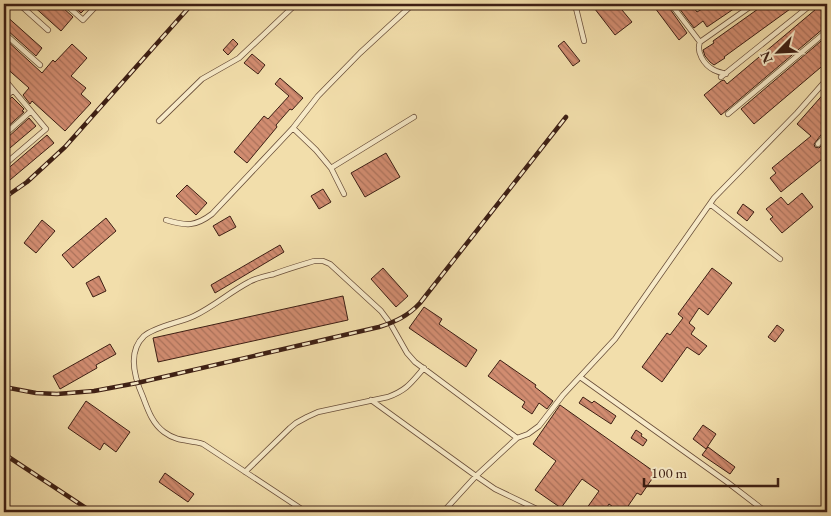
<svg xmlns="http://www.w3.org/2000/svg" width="831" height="516" font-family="'EB Garamond',serif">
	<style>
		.building { fill: url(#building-back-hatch); stroke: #3d1f14 }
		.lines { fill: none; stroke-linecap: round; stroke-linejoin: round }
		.service-casing { stroke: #6a4f3a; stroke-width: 6 }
		.service { stroke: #f7eac8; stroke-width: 4.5 }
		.rail-casing { stroke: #3d1f14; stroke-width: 4.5 }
		.rail { stroke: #f7eac8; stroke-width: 2.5; stroke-dasharray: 8; stroke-linecap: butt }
	</style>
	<defs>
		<pattern id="building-back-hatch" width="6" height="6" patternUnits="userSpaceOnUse" patternTransform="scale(1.25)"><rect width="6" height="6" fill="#d18c70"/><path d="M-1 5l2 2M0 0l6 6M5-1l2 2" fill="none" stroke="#ab725b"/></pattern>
	</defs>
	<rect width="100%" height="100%" fill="#f2deab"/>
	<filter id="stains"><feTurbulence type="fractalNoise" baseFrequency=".004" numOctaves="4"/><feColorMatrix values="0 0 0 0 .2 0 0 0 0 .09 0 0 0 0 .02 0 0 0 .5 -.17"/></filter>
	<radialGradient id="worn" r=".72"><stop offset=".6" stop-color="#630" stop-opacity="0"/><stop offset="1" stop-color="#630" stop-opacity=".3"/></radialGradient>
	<path class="building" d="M31,4h30l1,3 11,10 -12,14z
		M71,4h19l-9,9z
		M591,4h26l15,18 -17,13z
		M652,4h15l1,2 19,27 -8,7z
		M676,4h15l6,8 13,-8h31l-34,23 -4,-6 -9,7z
		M765,4h32l-73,53 1,1 -11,7 -4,-3 -5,-6 -2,-6 11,-7 -1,-2z
		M822,4h5v23l-3,1 -103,87 -17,-20 17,-14 3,-1 3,4z
		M4,14l38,34 -6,8 -29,-26 -3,-1z
		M827,36v26l-73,62 -13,-15z
		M4,38l38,35 11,-13 2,2 17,-18 15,14 -16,18 15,12 -5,6 10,9 -26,28 -33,-30 -2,3 -7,-9 6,-7 -25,-22z
		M233,39l5,5 -10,11 -5,-5z
		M564,41l16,20 -7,5 -15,-20z
		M252,54l13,11 -7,9 -14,-11z
		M280,78l23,20 -11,12 -2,-1 -14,16 1,2 -30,36 -13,-11 30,-36 4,3 21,-23 -14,-12z
		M827,90v40l-3,1 -10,13 1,3 4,1 8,-8v15l-46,37 -11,-14 6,-5 -4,-5 39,-32 -14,-12z
		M12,97l12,12 -2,2 2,1 -20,18v-27l2,-1z
		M29,118l7,8 -32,27v-14l3,-1z
		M47,135l7,8 -50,42v-13z
		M386,153l14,24 -35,20 -14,-24z
		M187,185l20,18 -11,12 -20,-19z
		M323,189l8,13 -12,7 -8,-13z
		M802,193l11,14 -31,26 -12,-14 3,-2 -7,-8 15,-12 7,8z
		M743,204l11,8 -7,9 -10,-8z
		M230,216l6,11 -17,9 -6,-10z
		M106,218l10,13 -43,37 -11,-13z
		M42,220l13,11 -19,22 -12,-10z
		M280,245l4,7 -69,41 -4,-8z
		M383,268l25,28 -12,11 -25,-28z
		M712,268l20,15 -24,32 -9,-7 -10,15 6,5 -4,6 16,12 -8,9 -12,-8 -25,35 -20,-15 25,-34 3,2 13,-17 -5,-4z
		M99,276l7,15 -13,6 -7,-14z
		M343,296l5,24 -190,42 -5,-24z
		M424,307l18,12 -3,5 38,26 -11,17 -57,-39z
		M777,325l7,5 -9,12 -7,-5z
		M110,344l6,10 -20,11 1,3 -37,21 -7,-13z
		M500,360l36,25 -1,2 18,14 -6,8 -8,-6 -7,11 -10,-7 3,-5 -37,-26z
		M583,397l9,6 2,-2 22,15 -5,8 -32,-21z
		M86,401l44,31 -14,20 -12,-9 -4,7 -32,-22z
		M560,405l96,68 -15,22 -4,-2 -13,19h-4l-11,-8 -5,8h-20l15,-21 -17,-12 -21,29 -26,-18 21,-29 -23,-17z
		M703,425l13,9 -10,15 -13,-10z
		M636,430l6,4 -1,2 6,4 -4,6 -12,-8z
		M708,447l27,20 -5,7 -28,-19z
		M165,473l29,21 -6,8 -29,-20z"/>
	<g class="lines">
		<defs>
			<path id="service" d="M19,4l29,26
				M65,4l18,16 15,-16
				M575,4l9,37
				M671,4l29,38
				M4,33l36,32
				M726,74c-4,-1 -8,-2 -12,-4 -10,-5 -18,-18 -14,-28l54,-38
				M721,77l91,-73
				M4,79l42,50 -42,36
				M4,99l9,-9
				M728,114l99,-83
				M159,121l43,-42 37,-21 57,-54
				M293,128l23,22 15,18 13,26
				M4,135l27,-24
				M818,144l9,-10
				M331,168l83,-51
				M710,204l70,55
				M166,220c20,6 29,7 46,-6l81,-86 25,-32 42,-43 53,-49
				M580,377l147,105 39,30
				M371,400l105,76 19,13 48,23
				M245,472l45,-44 6,-5 11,-6 11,-5 70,-15c19,-7 23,-14 36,-29
				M306,512l-103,-68c-14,-5 -24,-1 -39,-12 -12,-9 -16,-22 -21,-35 -8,-18 -16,-45 1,-61 12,-10 35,-13 50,-20 19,-9 36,-24 55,-34 7,-4 17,-6 25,-8 13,-5 27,-9 40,-13h9l7,3 51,47 9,12 17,30 8,9 102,76
				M443,512l33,-36 41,-38 11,-4 11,-8 24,-31 52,-56 99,-141 83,-85 30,-34"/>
		</defs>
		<use href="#service" class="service-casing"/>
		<use href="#service" class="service"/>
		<defs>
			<path id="rail" d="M4,198l23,-16 38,-35 127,-143
				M4,387l32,6 21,1 37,-3 43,-8 242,-56c16,-5 29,-11 41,-24l146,-186
				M4,454l88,58"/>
		</defs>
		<use href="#rail" class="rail-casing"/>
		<use href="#rail" class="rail"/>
	</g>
	<rect width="831" height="516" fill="none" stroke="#f2deab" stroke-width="20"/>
	<rect x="5" y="5" width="821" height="506" fill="none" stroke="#3d1f14" stroke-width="2.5"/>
	<rect x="10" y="10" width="811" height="496" fill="none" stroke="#3d1f14"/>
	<g transform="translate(778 52) rotate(246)" stroke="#f7eac8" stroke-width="4" paint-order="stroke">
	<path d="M0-4L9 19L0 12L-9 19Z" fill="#3d1f14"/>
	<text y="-8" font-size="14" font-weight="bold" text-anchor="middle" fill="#3d1f14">N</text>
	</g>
	<path d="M644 478v8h134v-8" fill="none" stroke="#3d1f14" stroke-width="2.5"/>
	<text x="651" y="478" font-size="15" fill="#3d1f14" stroke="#f7eac8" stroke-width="4" paint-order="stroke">100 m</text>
	<rect width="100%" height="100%" filter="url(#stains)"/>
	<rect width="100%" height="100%" fill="url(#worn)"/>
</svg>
